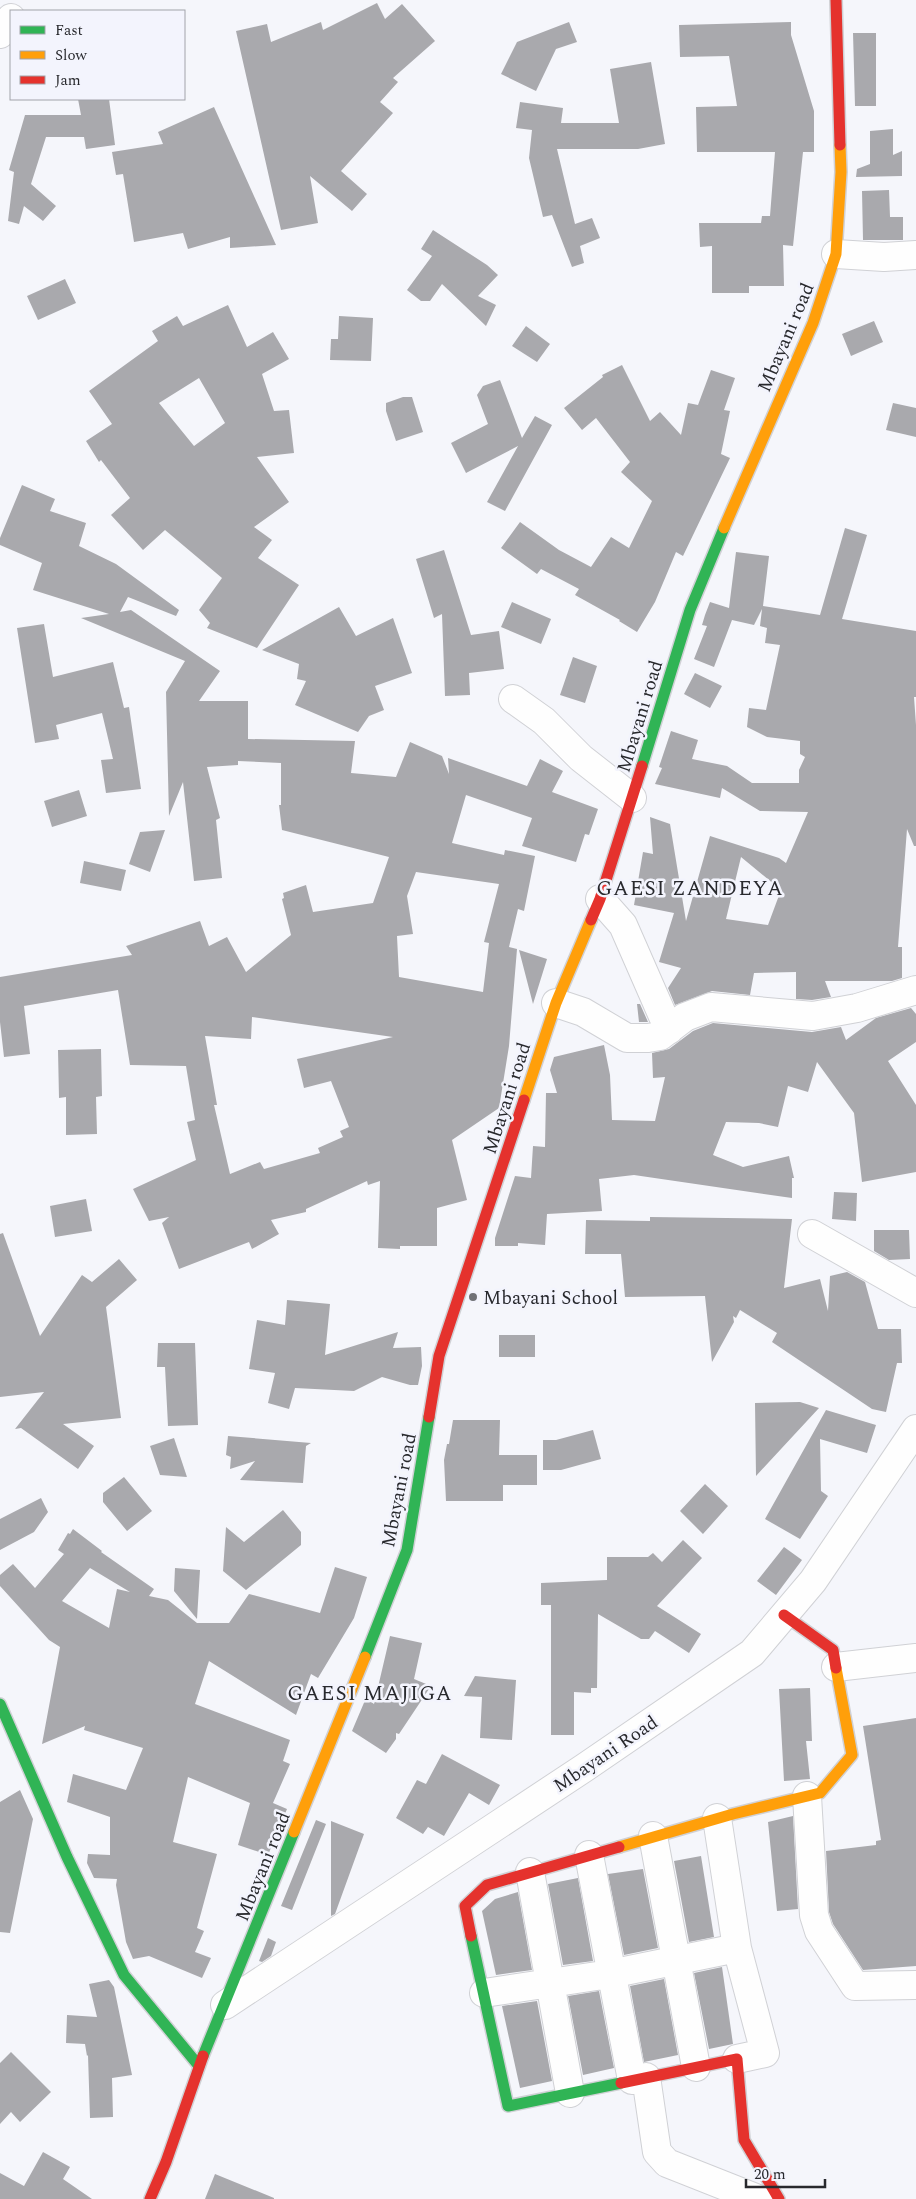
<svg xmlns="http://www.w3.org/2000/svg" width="916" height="2199" font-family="Spectral,serif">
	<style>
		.building { fill: #a9a9ad; fill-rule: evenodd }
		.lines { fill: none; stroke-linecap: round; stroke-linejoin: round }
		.street-casing { stroke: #d0d1d5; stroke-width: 30 }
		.fast-casing { stroke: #d0d1d5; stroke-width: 14 }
		.slow-casing { stroke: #d0d1d5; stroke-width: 14 }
		.jam-casing { stroke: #d0d1d5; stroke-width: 14 }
		.street { stroke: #fefefe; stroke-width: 28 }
		.fast { stroke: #30b455; stroke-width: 11 }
		.slow { stroke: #ff9f0a; stroke-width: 11 }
		.jam { stroke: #e5322d; stroke-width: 11 }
		.poi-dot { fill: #707175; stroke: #f3f4fd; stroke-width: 2 }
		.labels { text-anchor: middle; stroke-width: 5; stroke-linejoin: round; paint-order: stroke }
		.street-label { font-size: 19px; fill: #28292d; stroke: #f3f4fd }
		.poi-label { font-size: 19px; fill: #28292d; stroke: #f3f4fd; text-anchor: start }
		.quarter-label { font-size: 21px; letter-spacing: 1px; fill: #28292d; stroke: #f3f4fd }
	</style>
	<rect width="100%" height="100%" fill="#f5f6fb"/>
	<path class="building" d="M377,3l8,16 17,-15 33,37 -42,37 5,4 -18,20 13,11 -52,58 26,23 -15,17 -42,-35 8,47 -37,7 -45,-199 31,-7 4,18 50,-20 2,8z
		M569,22l8,20 -21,7 -20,42 -35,-17 16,-32z
		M791,22v13l23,76v41h-11l-10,94 -10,-1 1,41h-35v7h-37v-47l-12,1 -1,-24h62l1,-7h8l5,-64h-78l-1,-45 41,-1 -8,-50 -49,1 -1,-32z
		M853,33h23v73h-21z
		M651,62l14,82 -27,5h-81l18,75 17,-6 8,20 -20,8 4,17 -12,4 -20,-52 -9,2 -14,-59 3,-28 -16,-2 4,-26 43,6 -2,15h58l-9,-54z
		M78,99h31l6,46 -29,4 -2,-12h-38l-15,47 25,22 -13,15 -19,-15 -5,18 -11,-3 6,-49 -5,-2 16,-55h56z
		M214,107l62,138 -46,3v-11l-42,12 -5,-16 -49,9 -11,-68 -7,1 -4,-23 51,-8 -5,-12z
		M893,129v26l9,-4v25l-46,1 1,-8 13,-5v-33z
		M889,190l1,27h13v23h-40l-1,-49z
		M433,230l54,35 11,10 -20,21 18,9 -10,21 -44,-42 -12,17h-9l-14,-11 25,-34 -11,-7z
		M65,279l11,24 -38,17 -11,-24z
		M228,305l19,42 26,-15 16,27 -27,15 12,37 15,-1 5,43 -37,4 32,45 -35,25 18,13 -14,18 41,27 -42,63 -50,-20 3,-5 -11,-13 23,-32 -57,-48 -22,20 -32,-35 19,-17 -29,-38 -2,2 -13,-21 26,-17 -23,-33 69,-50 -6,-10 25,-15 6,10zM199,378l26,45 -31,23 -35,-43z
		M339,316l34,2 -2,43 -41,-1 1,-21h7z
		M874,321l9,21 -32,14 -9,-22z
		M526,326l24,18 -13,18 -25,-16z
		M622,365l28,56 10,-9 21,23 7,-32 10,2 13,-35 24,8 -11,32 6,1 -9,43 9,4 -47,98 -7,-4 -21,50 -18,30 -18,-11 1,-1 -45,-25 4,-6 -38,-20 -4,5 -36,-26 19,-26 39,28 32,17 20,-30 18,11 23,-47 -31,-29 9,-10 -34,-44 -14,12 -18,-22 39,-31 -1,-2z
		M500,380l22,58 13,-22 17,9 -47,86 -18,-9 31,-56 -52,27 -15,-30 37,-19 -11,-29 6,-9z
		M403,397h9l11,35 -27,9 -10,-30v-8z
		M893,403l23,5v29l-30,-7z
		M22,485l33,14 -5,12 36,12 -7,23 37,18 63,46 -3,6 -48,-19 -8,15 11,-2 89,61 -21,30h49v38l107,2 -4,32 45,4 14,-35 32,14 7,18 -1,-16 79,28 13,-27 23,12 -11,21 46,17 -9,26 -4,-1 -9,28 -54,-16 10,-28 -66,-23 -14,48 52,12 1,-5 30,6 -11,55 -6,-2 -9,38 8,2 -8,97 -10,62 -47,32 15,60 -30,8v38h-37v3l-22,-1 2,-67 -12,4 -1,-4 -61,28v3l-35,8 8,14 -27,15 -3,-7 -70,27 -17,-46 7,-6 -20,4 -16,-32 63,-29 -9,-38 8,-2 -9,-54 -56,-1 -12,-75 -94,16 6,48 -26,3 -4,-35v-45l132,-22 -6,-9 74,-25 9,25 18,-9 19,35 45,-37 -9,-36 2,-1 -1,-5 23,-8 7,27 60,-9 16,-46 -107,-27 -3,-25h2v-42l-43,-2v4l-31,2 13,51 -4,2 6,58 -28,3 -11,-99 -14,34 -3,-124 19,-31 -104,-43 28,-4 -76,-24 9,-27 -42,-18v-7zM416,872l83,12 -15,58 5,1 -6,49 -84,-15 -2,-41 16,-2 -6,-38zM252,1017l141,20 -96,22 7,29 27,-7 18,46 -9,4 3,6 -25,11 2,5 -56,16 -4,-7 -30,12 -16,-69h3l-12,-69 46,3z
		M845,528l22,7 -25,84 74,12v66h-2l2,28v121h-2l-7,-17 -9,118h4v31l-10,3h-67l6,16 -19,3 -16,-1v-27l-42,1 -4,22 -38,-4 -37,14 -7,-17 13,-20 -22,-6 15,-49 -40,-8 9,-53 10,2 -3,-37 20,7 16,97 24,-85 69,22 7,5 22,-51 -48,-1 -38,-23 -2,10 -65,-14 7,-16 -3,-1 12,-36 27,9 -6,19 35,7 25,17h47v-13l6,-13 -5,-3v-13l-33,-4 -20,-10 2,-19 17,2 14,-65 -15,-2 2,-15 -7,-2 2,-17 -8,16 -22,-5 -18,47 -20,-8 13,-33 -5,-1 3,-10 5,-13 19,6 7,-56 33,4 -6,50 57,9zM741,857l40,33 -13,35 -42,-6z
		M444,550l27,85 28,-4 5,38 -35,4 1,22 -25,1 -3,-82 -8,4 -18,-59z
		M512,602l39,17 -10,25 -40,-17z
		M339,607l17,29 37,-18 19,55 -37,13 9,24 -15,6 -11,16 -63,-27 11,-24 -9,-2 2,-15 -37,-14z
		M44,624l9,53 60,-15 11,46 5,-1 12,82 -35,4 -5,-33 12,-1 -11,-46 -46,12 3,14 -24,4 -18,-115z
		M573,657l24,9 -12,37 -25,-8z
		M695,673l27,13 -12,22 -26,-14z
		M79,790l8,26 -35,11 -8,-26z
		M165,830l-15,42 -21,-8 11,-32z
		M84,861l42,9 -5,21 -41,-8z
		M519,950l28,9 -14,45z
		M637,1004h3l8,18h-9z
		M911,1008l5,6v28l-28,19 28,44v67l-54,10 -8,-69 -37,-51 -9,30 -20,-6 -10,41 -19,-4 -33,-1 -13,33 30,12 46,-11 5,22h-2v20l-158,-23 -35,4 3,32 -55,3 -2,31 -27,-2v3h-23v-8l20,-62 16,2 2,-32 12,1 1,-54h11l-7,-23 4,-13 50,-12 6,30 2,45 43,1 10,-44 -12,1 -1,-25 17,-4 24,-18 20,-8 99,9 29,-5 5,13 30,-22z
		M101,1049l1,47 -6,1 1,37 -31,1v-38l-7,1 -1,-48z
		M834,1192l23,1 -1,28 -24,-2z
		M86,1199l6,32 -37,6 -5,-31z
		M650,1217l142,2 -8,69 36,-9 8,32 2,-35 17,-4 18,10 13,47h23l1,34h-5l-11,49 -14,-3 -100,-67 5,-9 -37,-23 -4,8 -3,-2 1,6 -22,40 -7,-66 -80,1 -4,-43h-36l1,-34 64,1z
		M874,1230h35l1,29 -21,1 -15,-9z
		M3,1233l37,103 42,-61 10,7 27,-23 18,21 -31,27 15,111 -58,6 31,22 -16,23 -57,-41 -6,1 29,-37 -44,5v-163z
		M287,1300l43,4 -5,51 73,-23 -5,16 28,-1 1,19 -4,19h-8l-28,-8 -28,14 -59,-3 -6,21 -21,-6 7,-30 -26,-4 8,-49 28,5z
		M499,1335h36v22h-36z
		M158,1343h37l3,82 -30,1 -3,-59h-8z
		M800,1402l19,6 -63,68 -1,-73z
		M826,1410l50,15 -9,28 -47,-14 1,52 7,5 -28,43 -35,-20z
		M453,1420h47l-1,35h38v30h-34v16h-57l-2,-41 3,-16h2z
		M593,1430l8,29 -40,11h-18v-30h13z
		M228,1436l83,7 -5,3 -3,37 -63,-3 15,-19 -25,8 1,-12 -5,-2z
		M174,1438l13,39 -27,-2 -10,-29z
		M124,1477l28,34 -25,20 -24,-29v-9z
		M705,1484l23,22 -25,28 -23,-23z
		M41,1498l7,14 -14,20 -34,18v-31z
		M283,1510l18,22v13l-55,45 -23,-19 3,-44 18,15z
		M73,1529l29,22 -1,1 53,37 -5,7 19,4 29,23h32l20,-29 71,19 15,-46 32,10 -13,41 -36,60 -7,-4 -15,41 -87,-54 -14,43 95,36 -7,21 7,3 -17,39 14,6 -19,46 -30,-10 12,-42 -62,-26 -15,65 44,12 -20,74 7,3 -9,21 16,6 -9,20 -53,-22 -16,3 -7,-17 -10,-57 1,-6 -23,-1 -7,-15 1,-9 22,1v-38l-43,-15 6,-28 53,16 17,-42 -59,-18 1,-4 -43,18 18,-97 -11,-7 -49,-54v-11l13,-11 22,24 29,-34 -6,-4 10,-17 2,1zM90,1568l40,24 -13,-3 -8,39 -47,-27z
		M683,1540l19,18 -45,48 44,28 -12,19 -34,-22 -6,8h-8l-43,-25 -1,74h-6v5l-17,-1v43h-23v-130h-10v-22l66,-3v-23h41l5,-4 9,9z
		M784,1547l18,13 -26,35 -19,-14z
		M175,1568l25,2 -3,49 -23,-28z
		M390,1636l32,7 -8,36 17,7 -32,48 -3,-1v6l-10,14 -34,-22 14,-33 8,6z
		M475,1676l41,4 -4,60 -32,-2 2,-41 -18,-1z
		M810,1688l2,53h-6l4,38 -26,2 -5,-92z
		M916,1718v248l-53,4 -30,-46 -4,-12 -3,-61 50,-6v-4l5,-1 -18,-114z
		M442,1754l58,31 -11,20 -20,-12 -25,43 -16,-9 -5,7 -27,-16 21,-38 9,4z
		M20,1790l13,29 -23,114 -10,-1v-130z
		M793,1816l5,93 -21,2 -9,-89z
		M316,1820l10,4 -34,86 -11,-4z
		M331,1821l33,13 -29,80 -4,2z
		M701,1856l13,81 -25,5 -15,-81z
		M643,1869l15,79 -34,7 -16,-81z
		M578,1878l15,83 -30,4 -15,-81z
		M518,1892l14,78 -36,5 -14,-64 13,-12z
		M268,1938l8,4 -5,14 -9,6 -3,-1z
		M722,1967l11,77 -24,5 -15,-76z
		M664,1979l14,76 -34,7 -14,-76z
		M109,1980l5,7 18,88 -20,3 1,39 -23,1 -2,-63 -1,1 -2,-12 -19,-1 1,-28 30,2 -8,-33z
		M599,1991l15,77 -31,7 -15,-79z
		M537,2001l15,80 -32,7 -18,-82z
		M11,2052l40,40 -31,30 -9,-10 -11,12v-61z
		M43,2152l27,15 -7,12 29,20h-92v-26l24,13z
		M215,2174l59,24v1h-69z"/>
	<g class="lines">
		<defs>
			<path id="street" d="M0,34l11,-16
				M836,254l48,3 32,-2
				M513,699l31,22 37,37 51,40
				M600,899l23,26 46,105
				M556,1003l27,9 44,26h21l12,-2 25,-19 26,-10 102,9 44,-8 59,-18
				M812,1234l104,59
				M836,1667l80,-9
				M807,1796l7,119 5,16 36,55 61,-1
				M717,1818l20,130 28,105 -28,6
				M653,1836l43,231
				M589,1855l43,225
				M530,1872l40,221
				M484,1993l126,-19 127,-26
				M225,2005l359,-237 168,-115 61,-72 103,-152
				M646,2077l11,75 10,11 91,36"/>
			<path id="fast" d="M642,766l48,-156 34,-82
				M365,1657l42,-107 22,-133
				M0,1704l67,153 57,118 75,91
				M471,1936l37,170 113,-23
				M203,2056l91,-224"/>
			<path id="slow" d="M724,528l89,-205 23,-69 5,-82 -1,-27
				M524,1100l32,-97 35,-83
				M294,1832l71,-175
				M619,1847l114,-33 87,-21 32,-38 -16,-87"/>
			<path id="jam" d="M836,0l4,145
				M591,920l9,-21 42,-133
				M429,1417l10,-61 85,-256
				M784,1615l49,35 3,18
				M471,1936l-6,-30 22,-21 132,-38
				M621,2083l116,-24 7,81 35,59
				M150,2199l16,-37 37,-106"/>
		</defs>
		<use href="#street" class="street-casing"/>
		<use href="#fast" class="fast-casing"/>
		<use href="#slow" class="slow-casing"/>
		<use href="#jam" class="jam-casing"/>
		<use href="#street" class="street"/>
		<use href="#fast" class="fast"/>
		<use href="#slow" class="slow"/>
		<use href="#jam" class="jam"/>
	</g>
	<circle class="poi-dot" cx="473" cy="1297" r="5"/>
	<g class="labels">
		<g class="street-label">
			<text transform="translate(785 337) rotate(-67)" y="7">Mbayani road</text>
			<text transform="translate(639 716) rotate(-73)" y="7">Mbayani road</text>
			<text transform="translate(506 1098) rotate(-72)" y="7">Mbayani road</text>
			<text transform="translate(398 1490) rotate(-79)" y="7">Mbayani road</text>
			<text transform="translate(605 1753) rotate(-34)" y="7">Mbayani Road</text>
			<text transform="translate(262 1866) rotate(-68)" y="7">Mbayani road</text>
		</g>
		<g class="poi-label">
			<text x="483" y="1304">Mbayani School</text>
		</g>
		<g class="quarter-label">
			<text x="690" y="895">GAESI ZANDEYA</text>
			<text x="370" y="1700">GAESI MAJIGA</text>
		</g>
	</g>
	<rect x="10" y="10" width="175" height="90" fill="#f3f4fd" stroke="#a2a3aa"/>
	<rect x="20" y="26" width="25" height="8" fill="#30b455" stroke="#a2a3aa"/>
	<text x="55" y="35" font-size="15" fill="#28292d">Fast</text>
	<rect x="20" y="51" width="25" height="8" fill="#ff9f0a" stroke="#a2a3aa"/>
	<text x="55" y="60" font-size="15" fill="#28292d">Slow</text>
	<rect x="20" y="76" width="25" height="8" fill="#e5322d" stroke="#a2a3aa"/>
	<text x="55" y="85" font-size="15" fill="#28292d">Jam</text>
	<path d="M746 2179v8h79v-8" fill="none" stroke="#28292d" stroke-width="2.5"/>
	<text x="754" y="2179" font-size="15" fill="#28292d" stroke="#f3f4fd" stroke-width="4" paint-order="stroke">20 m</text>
</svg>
